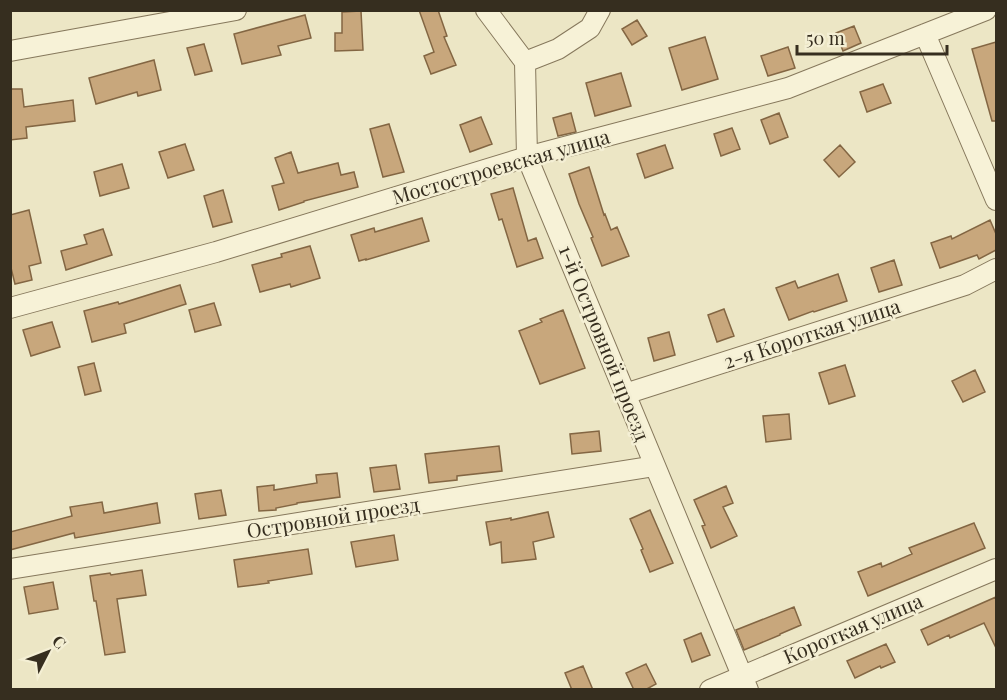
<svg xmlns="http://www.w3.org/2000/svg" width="1007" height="700" font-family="'Playfair Display',serif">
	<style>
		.building { fill: #c8a77c; stroke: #836643; stroke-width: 1.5 }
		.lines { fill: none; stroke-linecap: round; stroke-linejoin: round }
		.minor-casing { stroke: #86785c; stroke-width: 22 }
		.minor { stroke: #f7f2d7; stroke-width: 20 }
		.labels { text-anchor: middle; stroke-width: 5; stroke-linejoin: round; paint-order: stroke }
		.street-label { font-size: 20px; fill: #362e1f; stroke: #f4efd4 }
	</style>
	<rect width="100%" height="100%" fill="#ece6c5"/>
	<path class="building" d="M419,10h19l9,26 -3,1 12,28 -25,9 -7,-18 10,-4z
		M361,11l2,39 -28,1v-18h7v-21z
		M305,15l6,23 -33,8 3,9 -39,9 -8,-30z
		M637,20l10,16 -15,9 -10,-16z
		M854,26l7,17 -18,8 -7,-18z
		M705,37l13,42 -36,11 -13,-42z
		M996,42v79h-4l-20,-72z
		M204,44l8,27 -17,4 -8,-27z
		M788,47l7,21 -27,8 -7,-20z
		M154,60l7,30 -23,6 -1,-4 -41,12 -7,-26z
		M621,73l10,33 -36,10 -9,-33z
		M883,84l8,19 -24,9 -7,-20z
		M10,89h12l2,18 49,-7 2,21 -49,6 1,11 -17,2z
		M571,113l5,19 -18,4 -5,-18z
		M779,113l9,24 -18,7 -9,-24z
		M481,117l11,27 -22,8 -10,-27z
		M389,124l15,48 -21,5 -13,-48z
		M732,128l8,21 -19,7 -7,-22z
		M185,144l9,26 -26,8 -9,-26z
		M665,145l8,23 -28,10 -8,-24z
		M840,145l15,17 -16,15 -15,-17z
		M291,152l7,21 40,-10 3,12 13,-3 4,15 -54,14v1l-25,8 -7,-24 12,-3 -9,-25z
		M122,164l7,24 -29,8 -6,-24z
		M589,167l15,48 1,-1 6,16 6,-3 12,29 -27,10 -11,-28 2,-1 -14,-33 -10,-30z
		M513,188l15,53 8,-3 7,20 -26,9 -15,-48 -3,1 -8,-26z
		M223,190l9,32 -19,5 -9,-31z
		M29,210l12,53 -12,3 3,14 -17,4 -5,-20v-49z
		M422,218l7,23 -63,19v-1l-7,2 -8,-26 23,-7 1,4z
		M990,220l6,14v16l-17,9 -2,-4 -37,13 -9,-25 20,-7 1,3z
		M103,229l9,26 -46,15 -5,-19 26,-7 -3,-9z
		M310,246l10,32 -29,9 -1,-3 -30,8 -8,-27 30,-8 -1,-3z
		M894,260l8,25 -23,7 -8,-24z
		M838,274l9,27 -33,11 -1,-1 -24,9 -13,-32 19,-7 3,7z
		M180,285l6,19 -62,20 2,9 -34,9 -8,-31 34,-9 1,2z
		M214,303l7,22 -26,7 -6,-22z
		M724,309l10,27 -17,6 -9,-27z
		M563,310l22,58 -45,16 -21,-53 23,-9 -2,-3z
		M52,322l8,25 -29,9 -8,-26z
		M669,332l6,23 -21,6 -6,-23z
		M94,363l7,28 -16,4 -7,-28z
		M845,365l10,31 -26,8 -10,-31z
		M975,370l10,22 -22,10 -11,-21z
		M789,414l2,25 -25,3 -3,-26z
		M599,431l2,20 -29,3 -2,-20z
		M499,446l3,25 -45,5v4l-28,3 -4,-29z
		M396,465l4,24 -26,3 -4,-24z
		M337,473l3,24 -43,6v1l-21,4v2l-17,1 -2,-24 17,-2v5l43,-7 -1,-8z
		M726,486l7,17 -10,4 14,29 -26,12 -9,-22 3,-1 -11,-25z
		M221,490l5,25 -27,4 -4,-25z
		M102,502l2,11 53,-10 3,20 -85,15 -1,-5 -64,17v-18l62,-16 -2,-9z
		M650,510l23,53 -23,9 -9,-22 2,-1 -13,-30z
		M548,512l6,25 -21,5 3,17 -34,4 -1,-21 -11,3 -4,-23 25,-4v2z
		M974,523l11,25 -117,48 -10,-24 23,-9 1,4 30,-13 -3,-6z
		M394,535l4,25 -42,7 -5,-25z
		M308,549l4,25 -44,7 1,2 -31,4 -4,-27z
		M142,570l4,25 -29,4 8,53 -20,3 -9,-54h-2l-4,-25 20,-3 1,2z
		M53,582l5,27 -29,5 -5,-27z
		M996,597v51l-12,-25 -34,15 -1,-3 -21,10 -7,-15z
		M794,607l7,18 -21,9v1l-36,15 -8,-20z
		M701,633l9,22 -18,7 -8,-22z
		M886,644l9,18 -14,6 -1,-2 -25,12 -8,-17z
		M646,664l10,20 -11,6h-11l-8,-17z
		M583,666l10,24h-21l-7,-17z"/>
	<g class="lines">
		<defs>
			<path id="minor" d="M486,10l39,52 2,95 221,533
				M925,34l71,166
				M10,51l226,-41
				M525,62l33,-13 32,-21 10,-18
				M10,308l206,-56 311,-95 261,-69 198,-78
				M625,394l340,-109 31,-16
				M10,569l645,-103
				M710,690l286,-121"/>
		</defs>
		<use href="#minor" class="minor-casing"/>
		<use href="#minor" class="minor"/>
	</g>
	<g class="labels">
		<g class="street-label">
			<text transform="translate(501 167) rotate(-16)" y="7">Мостостроевская улица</text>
			<text transform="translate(812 334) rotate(-18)" y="7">2-я Короткая улица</text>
			<text transform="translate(604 343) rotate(68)" y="7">1-й Островной проезд</text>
			<text transform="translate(333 518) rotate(-9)" y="7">Островной проезд</text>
			<text transform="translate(853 629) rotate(-23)" y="7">Короткая улица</text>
		</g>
	</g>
	<rect width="1007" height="700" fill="none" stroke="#362e1f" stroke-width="24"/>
	<g transform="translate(48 652) rotate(48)" stroke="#f4efd4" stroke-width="4.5" paint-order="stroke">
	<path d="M0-4.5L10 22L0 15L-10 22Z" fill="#362e1f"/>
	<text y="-9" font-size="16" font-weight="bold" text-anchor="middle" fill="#362e1f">С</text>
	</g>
	<path d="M797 45v9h150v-9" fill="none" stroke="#362e1f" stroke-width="3"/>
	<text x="806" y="45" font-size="18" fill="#362e1f" stroke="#f4efd4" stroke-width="4.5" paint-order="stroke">50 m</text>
</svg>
